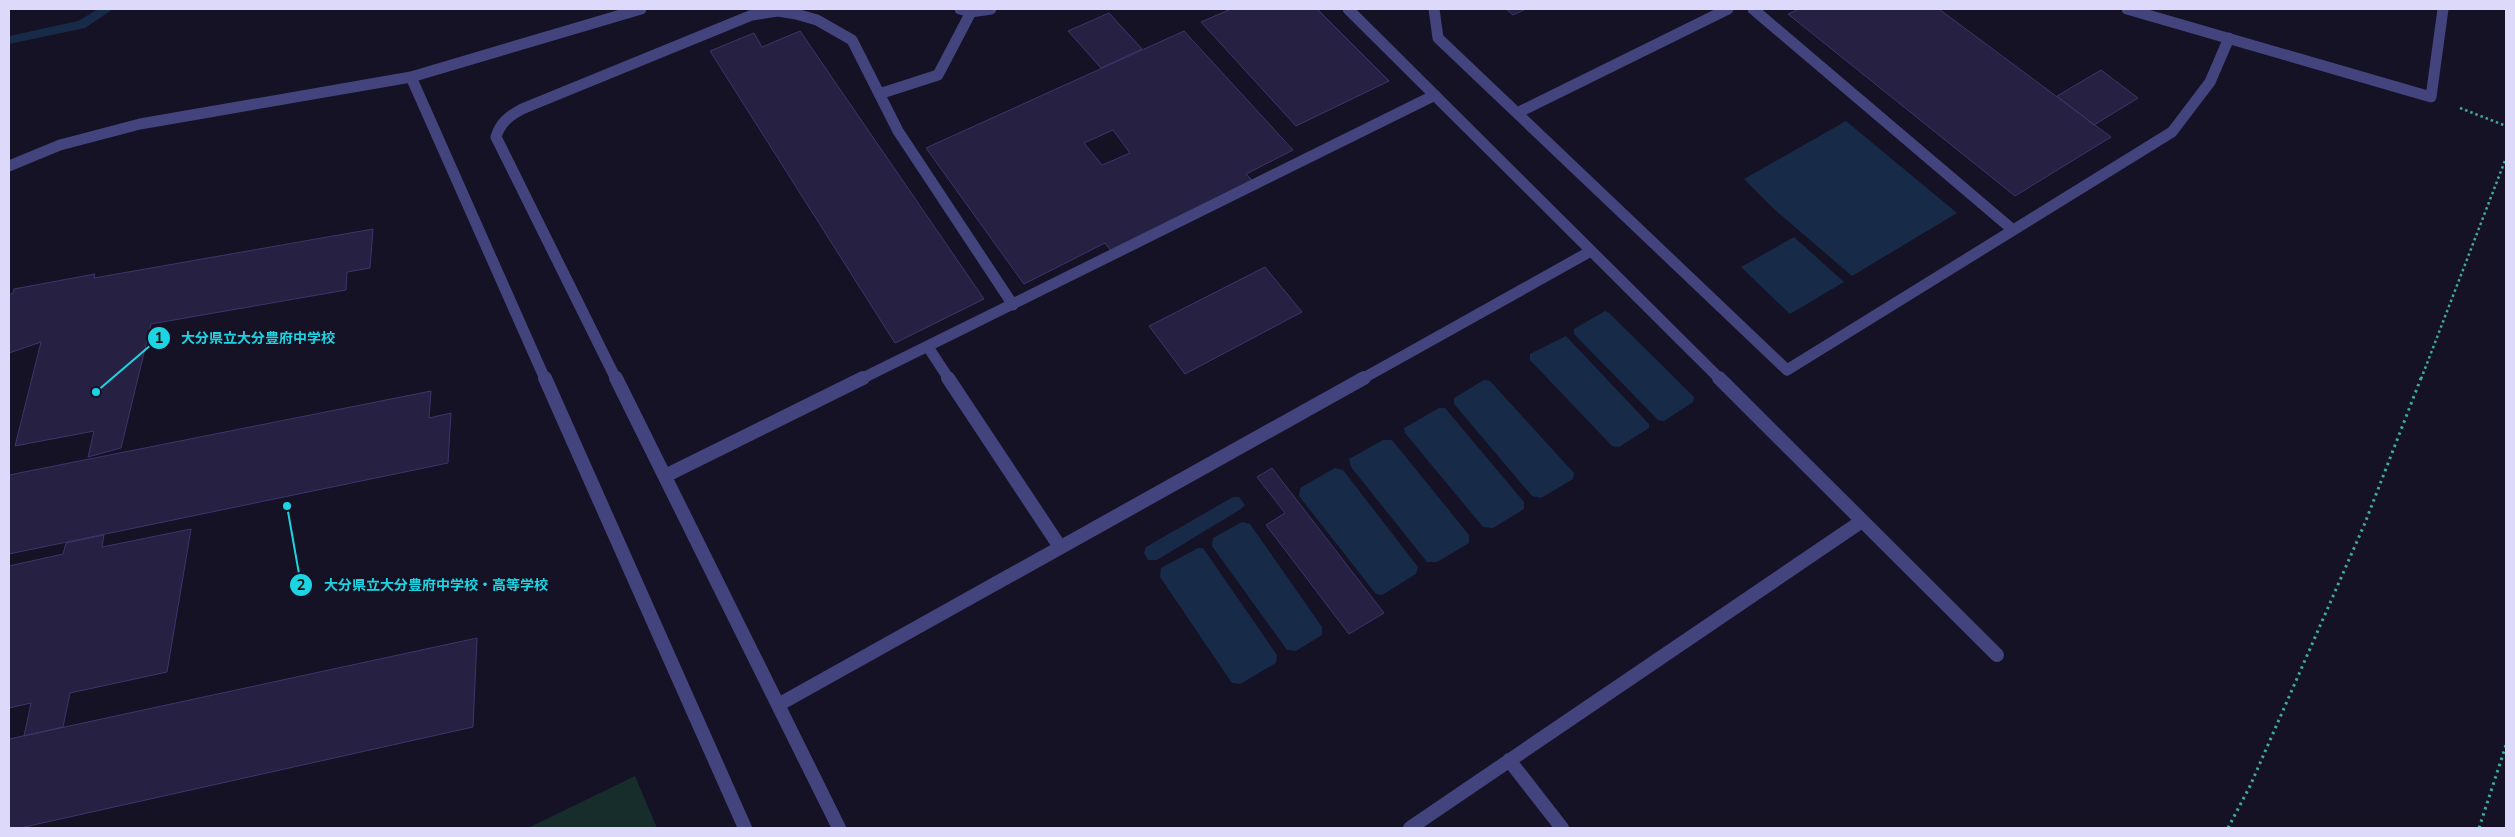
<svg xmlns="http://www.w3.org/2000/svg" width="2515" height="837" font-family="'Nunito Sans','Noto Sans JP',sans-serif">
	<style>
		.green { fill: #162d2b }
		.water { fill: #172b48 }
		.lines { fill: none; stroke-linecap: round; stroke-linejoin: round }
		.stream { fill: #172b48; fill-rule: evenodd }
		.building { fill: #262042; stroke: #3e356b; fill-rule: evenodd }
		.path-far1 { stroke: #3fa99f; stroke-width: 2.5; stroke-dasharray: 2.5 3; stroke-linecap: butt }
		.path { stroke: #3fa99f; stroke-width: 3; stroke-dasharray: 2.5 4; stroke-linecap: butt }
		.lane-far1 { stroke: #43437d; stroke-width: 11 }
		.lane { stroke: #43437d; stroke-width: 14 }
		.street-far1 { stroke: #43437d; stroke-width: 11 }
		.street { stroke: #43437d; stroke-width: 14 }
		.leader { fill: none; stroke: #1dd4e2; stroke-width: 2 }
		.callout-dot { fill: #1dd4e2; stroke: #141224; stroke-width: 2 }
		.mark-label { font-size: 15px; text-anchor: middle; font-weight: bold; fill: #111 }
		.callout-label { font-size: 14px; text-anchor: middle; font-weight: bold; fill: #1dd4e2; stroke: #141224; stroke-width: 4; stroke-linejoin: round; paint-order: stroke }
	</style>
	<rect width="100%" height="100%" fill="#141224"/>
	<path class="green" d="M635,776l22,52h-129z"/>
	<path class="water" d="M1846,121l111,92 -105,63 -78,-67 -30,-30z
		M1794,237l50,45 -54,32 -49,-47z
		M1605,311l4,2 85,84 -1,5 -29,19 -6,-1 -84,-86v-5z
		M1566,336l83,88v4l-30,19 -7,-1 -82,-86v-6z
		M1484,380l6,1 84,92 -1,6 -32,19 -9,-2 -78,-92v-6z
		M1439,408h6l79,94v7l-31,19 -10,-1 -78,-94 -1,-5z
		M1383,440h9l77,95v8l-32,19h-10l-76,-95 -2,-8z
		M1335,468l8,2 75,97 -2,7 -34,21 -6,-1 -77,-98 1,-8z
		M1233,497h6l6,8 -4,4 -84,51h-9l-4,-7 2,-6z
		M1242,522l8,2 72,103v8l-26,16 -9,-1 -75,-104 1,-8z
		M1198,548h5l74,107 -1,8 -36,21 -8,-1 -72,-106 1,-9z"/>
	<g class="lines">
		<path class="stream" d="M98,9h15l-28,19 -76,16v-8l69,-15z"/>
	</g>
	<path class="building" d="M1231,9h86l72,72 -93,45 -95,-104z
		M1506,9h20l-13,6z
		M1799,9h140l172,128 -96,59 -227,-182z
		M1109,13l33,36 -41,19 -33,-37z
		M800,31l184,268 -89,44 -185,-292 44,-18 8,14z
		M1184,31l109,119 -47,24 8,8 -143,69 -6,-8 -81,41 -98,-136zM1113,130l17,23 -28,12 -18,-22z
		M2101,70l37,28 -44,27 -37,-29z
		M373,229l-3,39 -23,4 -1,18 -195,34 -30,124 -33,9 6,-26 -79,15 26,-104 -32,11v-58l4,-2 1,-4 81,-15 -1,4z
		M1265,267l37,45 -117,62 -36,-48z
		M431,391l-2,27 22,-5 -3,50 -439,91v-79z
		M1272,468l112,145 -35,21 -83,-109 19,-12 -28,-36z
		M191,529l-24,143 -97,21 -7,34 -39,9 7,-33 -22,5v-142l54,-12 3,-11 38,-8 -2,12z
		M477,638l-4,89 -453,101h-11v-89z"/>
	<g class="lines">
		<path class="path-far1" d="M2460,108l46,18
			M2421,379l85,-221"/>
		<path class="path" d="M2228,828l22,-42 115,-263 56,-145
			M2479,828l27,-83"/>
		<path class="lane-far1" d="M960,9l11,3 20,-3
			M1348,9l372,370
			M1434,9l4,29 349,332 385,-238 38,-50 19,-44
			M1753,9l260,221
			M879,94l59,-19 33,-63
			M1517,113l211,-104
			M928,347l21,32
			M616,379l-120,-242c4,-14 13,-21 26,-28l230,-94 26,-4 18,3 21,6 35,20 46,91 115,174
			M861,379l574,-284
			M1362,379l229,-128"/>
		<path class="lane" d="M616,378l223,450
			M948,378l112,169
			M1719,378l278,277
			M665,476l198,-98
			M778,705l586,-327
			M1509,760l53,68
			M1410,828l452,-307"/>
		<path class="street-far1" d="M2127,9l304,88 12,-88
			M411,77l134,302
			M9,166l51,-21 80,-21 271,-47 230,-68"/>
		<path class="street" d="M545,378l200,450"/>
	</g>
	<path class="leader" d="M96 392L159 338M287 506L301 585"/>
	<g class="callout-dot">
		<circle cx="96" cy="392" r="5"/>
		<circle cx="287" cy="506" r="5"/>
		<circle cx="159" cy="338" r="12"/>
		<circle cx="301" cy="585" r="12"/>
	</g>
	<g class="mark-label">
		<text x="159" y="343">1</text>
		<text x="301" y="590">2</text>
	</g>
	<g class="callout-label">
		<text x="258" y="343">大分県立大分豊府中学校</text>
		<text x="436" y="590">大分県立大分豊府中学校・高等学校</text>
	</g>
	<rect width="2515" height="837" fill="none" stroke="#dcd9fa" stroke-width="20"/>
</svg>
